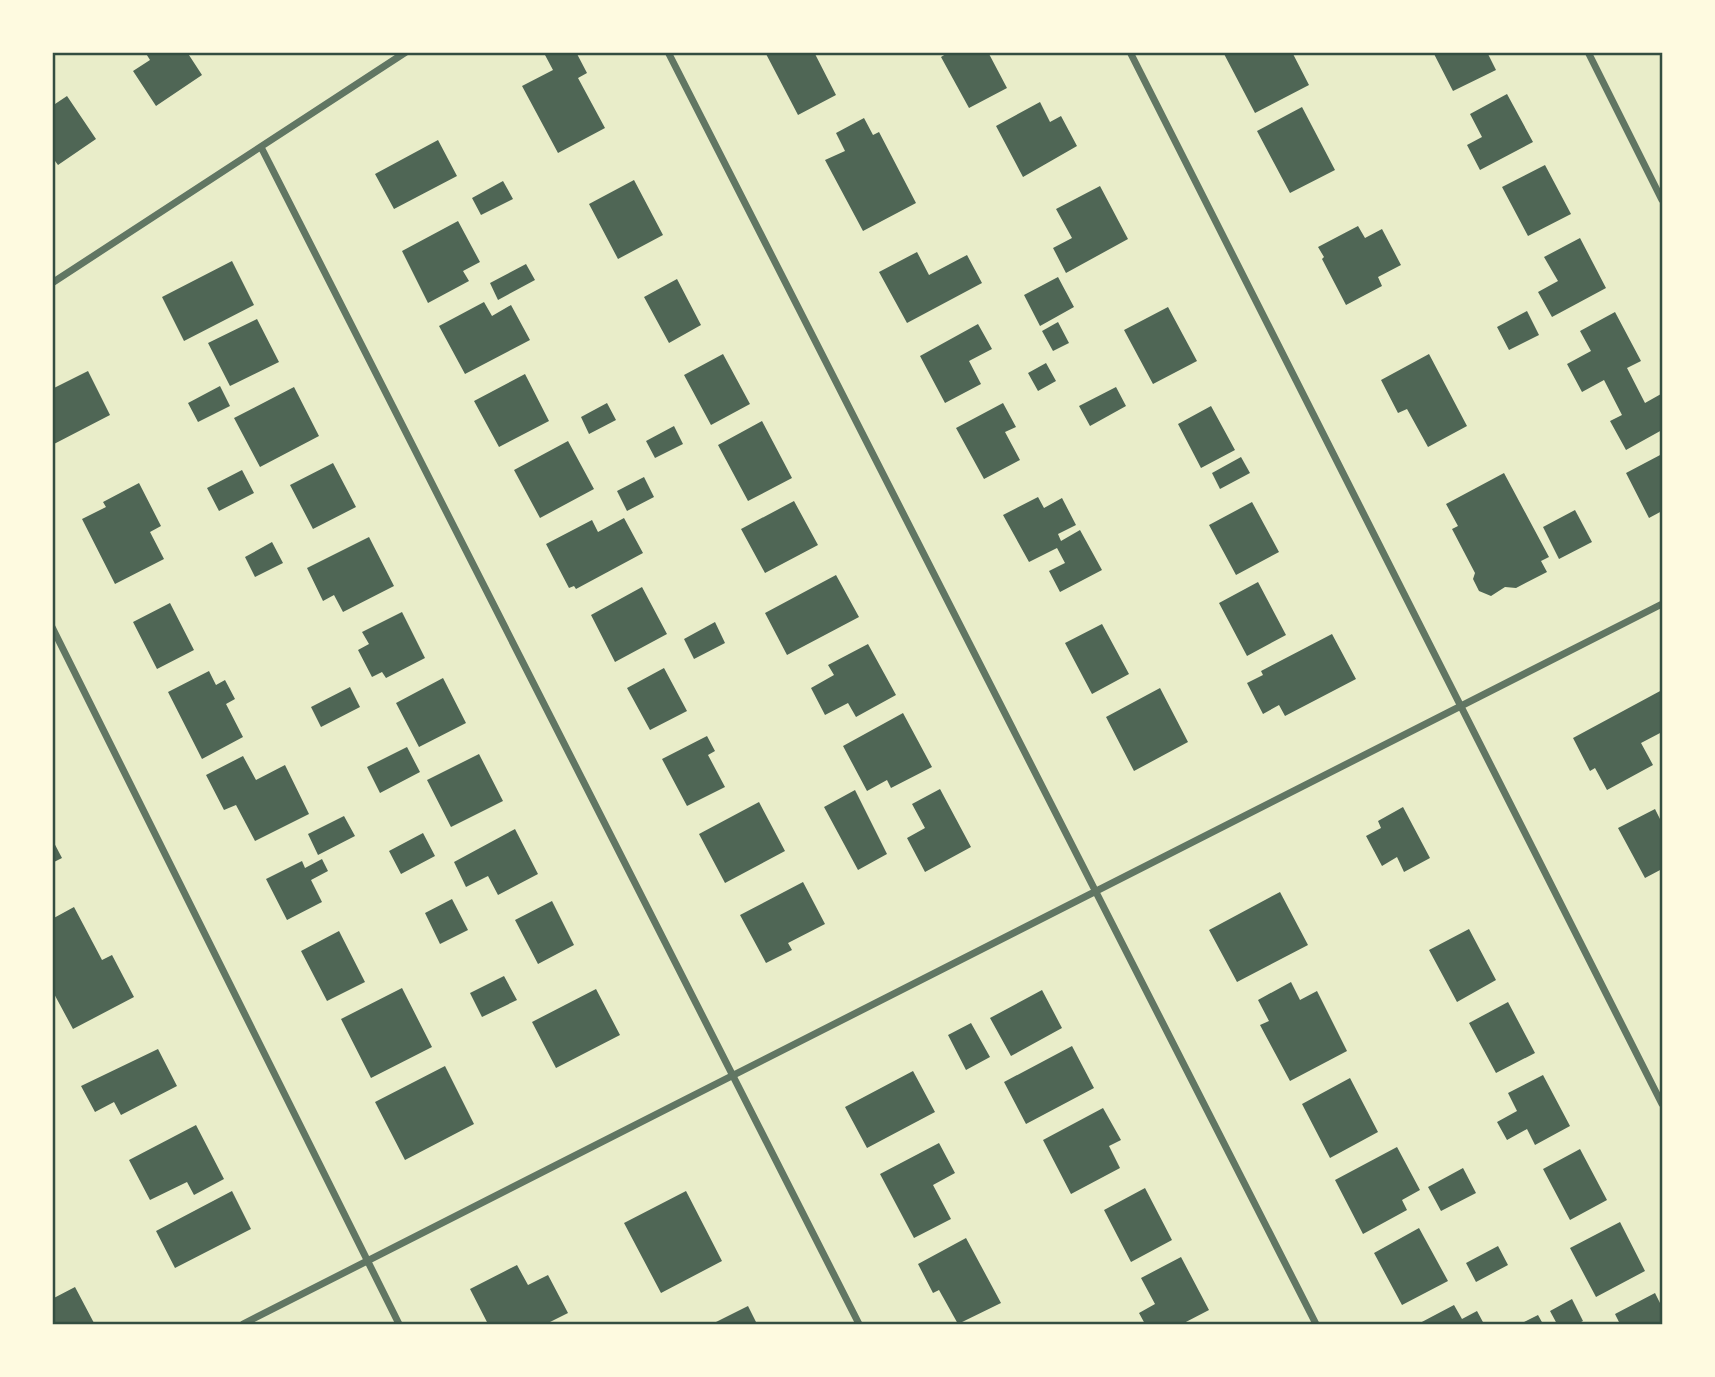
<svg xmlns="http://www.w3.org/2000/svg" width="1715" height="1377" font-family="Bitter,serif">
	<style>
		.building { fill: #4f6655 }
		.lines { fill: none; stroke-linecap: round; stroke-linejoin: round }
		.minor { stroke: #617663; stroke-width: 7 }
		.neatline { fill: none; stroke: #344e41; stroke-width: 2.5 }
	</style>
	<rect width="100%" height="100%" fill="#e9edc9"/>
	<path class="building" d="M145,52h42l15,23 -46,31 -23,-35 17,-11z
		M550,52h26l11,21 -9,5 27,50 -47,25 -36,-67 31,-16 -8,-15z
		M765,52h49l22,43 -38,20z
		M949,52h39l19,36 -38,20 -28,-51z
		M1223,52h69l17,33 -54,28z
		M1433,52h54l9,18 -43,21z
		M1507,94l26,48 -53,28 -13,-25 15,-8 -12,-23z
		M67,96l29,43 -38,26 -6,-8v-51z
		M1040,102l10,20 11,-6 16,30 -54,31 -27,-51z
		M1302,107l33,63 -45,23 -33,-62z
		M864,118l9,17 6,-3 37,71 -53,28 -38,-71 20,-9 -9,-18z
		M438,140l19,36 -63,33 -19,-35z
		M1545,165l26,49 -43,22 -26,-49z
		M634,180l29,55 -45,24 -29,-55z
		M503,181l10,18 -32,16 -9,-17z
		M1100,186l28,53 -62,34 -13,-25 19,-10 -16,-29z
		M458,221l22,41 -17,9 6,10 -41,22 -26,-52z
		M1358,226l7,12 17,-9 19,36 -23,12 4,9 -36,19 -24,-46 2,-2 -6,-10z
		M1580,238l26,50 -54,29 -14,-25 20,-11 -14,-24z
		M917,252l12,23 38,-20 15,28 -75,40 -28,-51z
		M232,261l22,44 -70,36 -22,-44z
		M526,264l9,16 -37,20 -8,-17z
		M1058,277l16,30 -34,19 -16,-31z
		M677,279l24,46 -32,18 -25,-46z
		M484,302l8,14 19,-11 19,35 -65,34 -26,-48z
		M1168,307l29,54 -44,23 -29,-54z
		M1527,311l12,24 -30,15 -12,-23z
		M1615,312l26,49 -14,7 18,35 16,-9 1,4v32l-36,20 -16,-29 12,-6 -18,-35 -22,12 -15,-28 24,-13 -11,-20z
		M257,319l22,43 -49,24 -22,-43z
		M1058,322l11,21 -16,8 -11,-20z
		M978,324l14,25 -23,12 12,23 -36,19 -25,-47z
		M723,354l27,50 -39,21 -27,-50z
		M1429,354l38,72 -39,21 -21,-38 -9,4 -17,-33z
		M1046,363l10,18 -18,10 -10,-18z
		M88,371l22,44 -56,29 -2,-55z
		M525,374l24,47 -50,26 -25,-46z
		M220,386l10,20 -32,16 -10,-19z
		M294,387l25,49 -59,31 -26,-49z
		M1116,387l10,19 -36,20 -11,-20z
		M607,403l9,17 -27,14 -8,-17z
		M1003,403l13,24 -11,5 15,28 -36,19 -28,-51z
		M1211,406l24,44 -34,18 -23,-44z
		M762,421l30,57 -44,23 -30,-56z
		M674,426l9,18 -28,14 -9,-17z
		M568,441l26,48 -54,29 -26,-48z
		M1662,454v57l-13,7 -23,-45z
		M1241,457l9,16 -30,16 -8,-16z
		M333,463l23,44 -43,22 -23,-44z
		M242,470l12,23 -35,18 -12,-23z
		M1504,473l45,84 -8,4 6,11 -31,16 -11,-1 -14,9 -12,-5 -6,-12 2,-6 -23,-44 6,-3 -12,-22z
		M644,477l10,20 -27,14 -10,-20z
		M139,483l22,43 -11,6 14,27 -49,25 -33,-65 24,-12 -3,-5z
		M1038,497l6,11 18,-10 14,27 -18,9 3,7 19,-11 22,40 -42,22 -11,-21 16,-8 -8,-15 -28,14 -26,-47z
		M794,501l24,44 -53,28 -24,-44z
		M1252,502l27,50 -43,23 -27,-50z
		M1575,510l17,32 -33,17 -16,-32z
		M624,518l19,35 -67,36 -2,-3 -5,2 -23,-44 46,-24 6,12z
		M369,537l25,49 -51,26 -9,-17 -11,6 -16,-33z
		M272,542l11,21 -28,14 -10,-20z
		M836,575l23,42 -72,38 -22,-42z
		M1258,582l28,53 -39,21 -28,-53z
		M642,587l25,47 -52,28 -24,-47z
		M170,603l24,47 -37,19 -24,-47z
		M402,612l23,46 -39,20 -4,-6 -10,5 -14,-27 11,-6 -7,-12z
		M715,622l10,21 -31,16 -10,-20z
		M1102,624l27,50 -37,20 -27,-51z
		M1332,634l24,45 -71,37 -6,-11 -16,9 -16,-31 16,-8 -2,-4z
		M868,644l28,51 -40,22 -8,-14 -23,12 -14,-27 23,-13 -6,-10z
		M664,668l23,43 -37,19 -23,-42z
		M209,671l7,14 9,-5 10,19 -9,5 17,33 -41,22 -34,-67z
		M443,678l23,45 -47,24 -23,-44z
		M350,687l10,20 -39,20 -10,-20z
		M1160,688l28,54 -54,29 -28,-54z
		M1662,690v42l-21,11 12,22 -46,25 -12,-22 -5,3 -17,-33z
		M903,713l29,54 -41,21 -4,-8 -20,11 -24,-45z
		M707,736l8,15 -7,4 17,32 -38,19 -25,-47z
		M407,747l13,25 -40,21 -13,-26z
		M479,754l24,47 -52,26 -24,-47z
		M243,756l13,24 29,-15 24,49 -54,27 -19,-36 -12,5 -18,-35z
		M940,789l31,58 -46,25 -18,-34 18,-10 -13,-24z
		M855,790l32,64 -29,16 -34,-63z
		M759,802l26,49 -60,32 -26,-49z
		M1403,807l27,51 -26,14 -7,-15 -15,9 -16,-30 15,-8 -3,-7z
		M1655,809l7,14v46l-17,9 -27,-50z
		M344,816l11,20 -37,19 -10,-21z
		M515,829l23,45 -40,21 -10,-19 -22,11 -12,-25z
		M423,833l12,23 -34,18 -12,-23z
		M52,839l10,19 -10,5z
		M322,859l6,12 -17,9 11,22 -35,18 -21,-41 36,-18 3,7z
		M803,882l22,42 -37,19 4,7 -26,13 -26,-48z
		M1280,892l28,53 -71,37 -28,-52z
		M452,899l16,31 -28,14 -15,-31z
		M552,901l22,44 -36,19 -23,-44z
		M74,907l28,53 10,-5 22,42 -61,32 -21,-39v-71z
		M1469,929l27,51 -39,22 -28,-52z
		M339,931l26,51 -38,19 -26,-50z
		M504,976l13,24 -35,17 -12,-24z
		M1291,982l9,18 17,-9 30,60 -57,30 -30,-56 9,-4 -11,-21z
		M402,988l30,59 -61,31 -30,-59z
		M596,989l24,46 -64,33 -24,-46z
		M1042,990l20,38 -51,28 -21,-38z
		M1508,1002l27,51 -39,20 -27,-50z
		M971,1023l19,34 -24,13 -18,-35z
		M1072,1046l22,42 -68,36 -22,-42z
		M158,1049l19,37 -56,29 -7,-13 -19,10 -14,-26z
		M445,1066l29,58 -69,36 -30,-58z
		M913,1071l22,41 -68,36 -22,-41z
		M1543,1075l27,51 -35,19 -8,-16 -20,11 -10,-18 20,-11 -9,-18z
		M1350,1078l28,54 -48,26 -28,-54z
		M1103,1108l18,32 -12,6 11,22 -49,26 -28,-54z
		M196,1125l28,54 -30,16 -7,-13 -37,18 -21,-40z
		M939,1143l16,30 -22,12 18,34 -37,19 -34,-64z
		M1397,1147l23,43 -18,10 5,10 -44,24 -28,-54z
		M1580,1149l27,51 -37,20 -27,-51z
		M1463,1168l13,25 -35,18 -13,-24z
		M1145,1188l27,52 -41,22 -27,-52z
		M232,1191l19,38 -76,39 -19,-37z
		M686,1191l36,70 -61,32 -37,-70z
		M1620,1222l25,49 -49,26 -26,-49z
		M1419,1228l29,53 -46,24 -28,-52z
		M966,1238l35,65 -43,21 -19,-34 -6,3 -15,-29z
		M1498,1246l10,19 -32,17 -10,-19z
		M1181,1257l28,53 -27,14h-37l-6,-11 16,-9 -14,-26z
		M517,1265l11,20 20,-10 20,38 -22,11h-58l-18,-35z
		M75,1287l19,36 -42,1v-25z
		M1655,1293l7,14v17h-42l-5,-10z
		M1572,1299l11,22 -6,3h-20l-7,-13z
		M1454,1305l8,14 15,-8 7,13h-66z
		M748,1306l9,18h-45z
		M1538,1315l5,9h-23z"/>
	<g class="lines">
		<path class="minor" d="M668,52l648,1272
			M1130,52l532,1052
			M1588,52l74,148
			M261,147l598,1177
			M52,283l354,-231
			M52,627l347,697
			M243,1324l1419,-720"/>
	</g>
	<rect width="1715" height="1377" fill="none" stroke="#fefae0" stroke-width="108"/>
	<rect x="54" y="54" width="1607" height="1269" class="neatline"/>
</svg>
